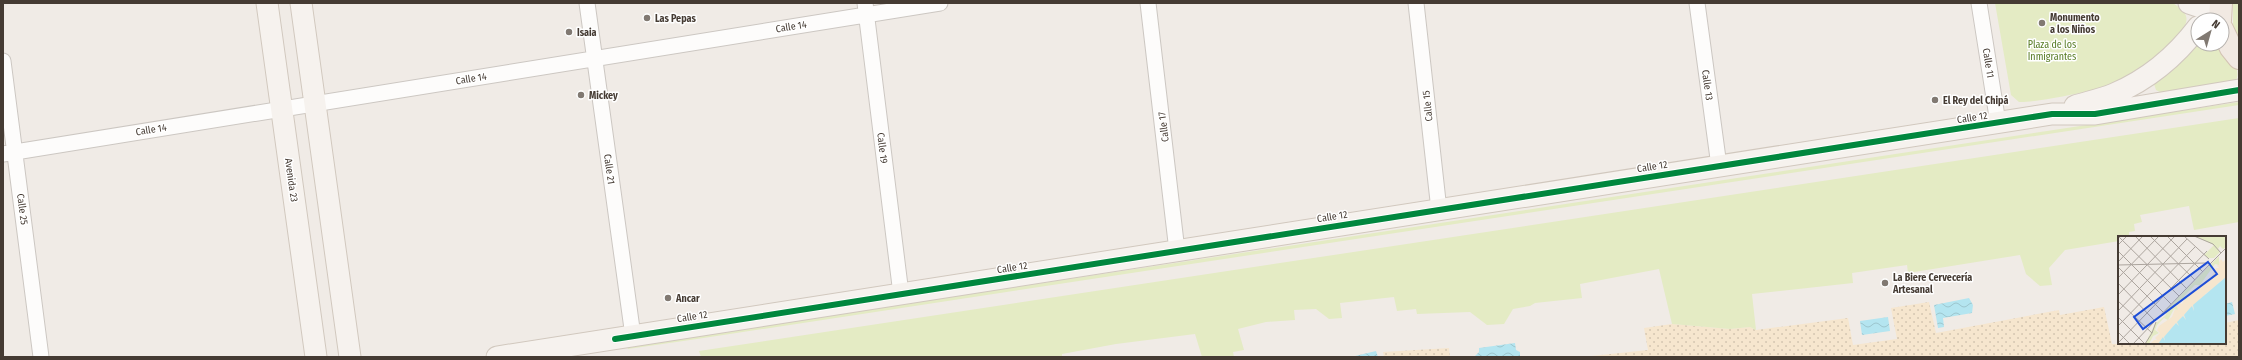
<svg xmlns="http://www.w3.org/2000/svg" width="2242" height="360" font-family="'Fira Sans Condensed',sans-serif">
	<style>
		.sand { fill: url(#sand-dots) }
		.green { fill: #e4ebc4 }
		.water { fill: url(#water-waves) }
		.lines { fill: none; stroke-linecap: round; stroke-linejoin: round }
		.street-casing { stroke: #ccc7c2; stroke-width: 17 }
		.secondary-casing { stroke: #d1c8be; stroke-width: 23 }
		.primary-casing { stroke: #d3c3b3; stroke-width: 24 }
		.street { stroke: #fdfcfb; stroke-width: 15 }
		.secondary { stroke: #f6f2ee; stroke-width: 21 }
		.primary { stroke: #f1e9e2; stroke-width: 22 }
		.cycleway-casing { stroke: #fff; stroke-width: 8 }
		.cycleway { stroke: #00873e; stroke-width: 6 }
		.poi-dot { fill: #817972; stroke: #fff; stroke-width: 1.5 }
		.labels { text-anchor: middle; stroke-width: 3; stroke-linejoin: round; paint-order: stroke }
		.poi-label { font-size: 10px; font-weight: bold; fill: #453b33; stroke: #fff; text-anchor: start }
		.street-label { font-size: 10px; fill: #453b33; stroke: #fff }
		.park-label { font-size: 10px; fill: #567b23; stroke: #fff }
		.inset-road { fill: none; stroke: #aca59e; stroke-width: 1 }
		.view { fill: #1d4ed8; fill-opacity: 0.15; stroke: #1d4ed8; stroke-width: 2 }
		.inset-edge { fill: none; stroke: #453b33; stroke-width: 2 }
	</style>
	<defs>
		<pattern id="sand-dots" width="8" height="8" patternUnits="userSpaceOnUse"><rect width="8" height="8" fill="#f6e6ce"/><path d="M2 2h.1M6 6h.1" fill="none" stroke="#d4c6b1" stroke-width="1.8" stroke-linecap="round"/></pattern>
		<pattern id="water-waves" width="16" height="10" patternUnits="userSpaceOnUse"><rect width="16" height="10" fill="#b4e5f0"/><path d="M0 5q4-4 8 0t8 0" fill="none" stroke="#9cc5ce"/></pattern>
	</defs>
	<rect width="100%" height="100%" fill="#f0ebe6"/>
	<path class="sand" d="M1929,302l7,31 123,-23 1,5 44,-8 8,37 113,-1v-20l14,-3v37h-657l66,-7 -4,-22 28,-4 58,5 20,-2 6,3 92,-12 5,27 44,-6 -6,-31z
		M1449,348l1,9h-66l-1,-5z"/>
	<path class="green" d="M1995,3h178c4,3 11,7 13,13 7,20 -60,63 -76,69 -15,6 -76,18 -91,17l-8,-7z
		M2233,3h6v37l-6,-14z
		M2198,43l24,1c6,9 20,25 14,36l-74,13 -6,-3 -2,-6z
		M2239,102v3l-1542,234 -69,10 -1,-3z
		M2239,118v104l-45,8 -5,-24 -49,9 2,7 -8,2 1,7 -6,1v5h-10v4l-54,9 -16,18 3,17 -12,1 -14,-12 -6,-19 -112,18 -1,-8 -55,8 1,10 -101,11 4,36 -6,-3 -20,2 -58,-5 -13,-55 -79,15 2,14 -47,5 -5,3 -17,3 -9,15 -17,1 -17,-13 -53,2 -1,-5 -19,2 -3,-14 -54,6 2,15 -13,1 -13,-10 -22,1 1,10 -29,2 -28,7 6,21 -11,2 1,5h-32l-7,-23 -79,10 -54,10v3h-361l-2,-6z"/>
	<path class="water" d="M1969,298l4,7 -1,8 -29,5 1,9 -6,1 -4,-23z
		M2232,302l3,12 -10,2v-12z
		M1888,317l2,14 -28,4 -2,-14z
		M1515,343l1,7 4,2v5h-46l5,-5v-4z
		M1376,351l2,6h-27z"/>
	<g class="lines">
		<defs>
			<path id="street" d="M587,3l46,333
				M865,3l36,291
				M1148,3l29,248
				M1416,3l23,207
				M1697,3l22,163
				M1979,3l19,120
				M3,61l38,296
				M3,154l937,-151"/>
			<path id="secondary" d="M267,3l49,354
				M301,3l49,354
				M2189,3l18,6 13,1
				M2075,106c13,-4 27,-7 39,-12 33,-14 62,-38 84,-67
				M497,357l1555,-243h43l144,-24"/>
			<path id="primary" d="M2220,20l1,-17
				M2222,29l9,19 8,10"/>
		</defs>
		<use href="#street" class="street-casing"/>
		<use href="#secondary" class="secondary-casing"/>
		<use href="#primary" class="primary-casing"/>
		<use href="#street" class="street"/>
		<use href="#secondary" class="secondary"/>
		<use href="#primary" class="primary"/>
		<defs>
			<path id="cycleway" d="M615,339l1437,-225h43l144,-24"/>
		</defs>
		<use href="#cycleway" class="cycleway-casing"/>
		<use href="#cycleway" class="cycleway"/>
	</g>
	<g class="poi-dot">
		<circle cx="647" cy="18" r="4"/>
		<circle cx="2042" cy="23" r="4"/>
		<circle cx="569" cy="32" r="4"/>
		<circle cx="581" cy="95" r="4"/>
		<circle cx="1935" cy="100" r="4"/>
		<circle cx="1885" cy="283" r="4"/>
		<circle cx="668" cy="298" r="4"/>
	</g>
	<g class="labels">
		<g class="poi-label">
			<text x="2050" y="21">Monumento<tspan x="2050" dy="12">a los Niños</tspan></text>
			<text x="655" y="22">Las Pepas</text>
			<text x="577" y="36">Isaia</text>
			<text x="589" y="99">Mickey</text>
			<text x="1943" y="104">El Rey del Chipá</text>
			<text x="1893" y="281">La Biere Cervecería<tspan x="1893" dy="12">Artesanal</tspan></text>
			<text x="676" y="302">Ancar</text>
		</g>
		<g class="street-label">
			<text transform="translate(791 26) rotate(-9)" y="4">Calle 14</text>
			<text transform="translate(1989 63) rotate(81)" y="4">Calle 11</text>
			<text transform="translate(471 78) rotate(-9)" y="4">Calle 14</text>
			<text transform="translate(1708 85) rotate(82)" y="4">Calle 13</text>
			<text transform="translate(1427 106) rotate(-96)" y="4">Calle 15</text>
			<text transform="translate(1972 117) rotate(-9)" y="4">Calle 12</text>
			<text transform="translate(1163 127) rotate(-97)" y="4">Calle 17</text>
			<text transform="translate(151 129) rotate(-9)" y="4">Calle 14</text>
			<text transform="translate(883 148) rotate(83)" y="4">Calle 19</text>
			<text transform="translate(1652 166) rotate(-9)" y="4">Calle 12</text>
			<text transform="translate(610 169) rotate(82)" y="4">Calle 21</text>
			<text transform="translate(292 180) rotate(82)" y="4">Avenida 23</text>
			<text transform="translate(23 209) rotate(83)" y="4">Calle 25</text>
			<text transform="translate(1332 216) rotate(-9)" y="4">Calle 12</text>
			<text transform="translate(1012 267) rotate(-9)" y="4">Calle 12</text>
			<text transform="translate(692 316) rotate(-9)" y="4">Calle 12</text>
		</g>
		<g class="park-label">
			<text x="2052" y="48">Plaza de los<tspan x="2052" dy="12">Inmigrantes</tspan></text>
		</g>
	</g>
	<g transform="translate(2118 236)">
		<rect width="108" height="108" fill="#f0ebe6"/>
		<path d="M103,23l2,3 3,-3v18l-9,7 2,6 -2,-4 -12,8 2,6 -2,-5 -12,11 1,5 -2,-4 -8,8 2,5 -3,-4 -4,10 -3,-3 -12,14 1,4 -1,-2 -6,5h-8l4,-4h3l-2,-2 5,-5 -3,-3 2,-4 13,-9 3,-8 3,1 -2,-3 3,-4 3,1 6,-10 24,-18 4,-8h3l-2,-2z" fill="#f6e6ce"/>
		<path d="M76,0h32v11l-3,2 -3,-3 -2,3 2,3 -6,6h-5l-5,-3 10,-10zM101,20v9l-4,-1 -15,21h-5l-10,10 -1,3h4l-2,2 -4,-1 -3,2 -3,4 2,5 -4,-1 -6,11 -4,-2 -7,7 -2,5 4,3 -6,3 -4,8h-4l10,-20 11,-9 -1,-4z" fill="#e4ebc4"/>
		<path d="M108,41v67h-68l5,-7 2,4 -1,-4 12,-14 3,3 -2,-4 6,-6 3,4 -2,-5 6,-7 2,-2 2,5 -1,-6z" fill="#b4e5f0"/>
		<path class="inset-road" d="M0,0l61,60M17,0l52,53M32,0l45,44M49,0l36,36M66,0l25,23M76,0l19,8 8,9M0,9l9,-9M0,15l53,53M0,26l25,-26M93,27l15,-15M0,29l89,-2M0,31l45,45M0,42l41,-42M0,47l37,38M0,59l57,-59M0,65l34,32M0,75l69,-72M0,81l27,27M37,85l56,-58M0,90l77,-79M0,96l12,12M0,107l89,-92M15,108l21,-22M27,108l7,-11 4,-11"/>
		<path class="view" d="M90,26l9,12 -74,55 -9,-12z"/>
		<rect width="108" height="108" class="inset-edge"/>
	</g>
	<rect width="2242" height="360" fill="none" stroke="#453b33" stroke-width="8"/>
	<g transform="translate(2210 32) rotate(37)"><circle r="19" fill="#ffffff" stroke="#b5b1ad"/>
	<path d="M0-3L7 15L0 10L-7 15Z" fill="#817972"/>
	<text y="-6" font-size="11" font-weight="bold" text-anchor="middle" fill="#453b33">N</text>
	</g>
</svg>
